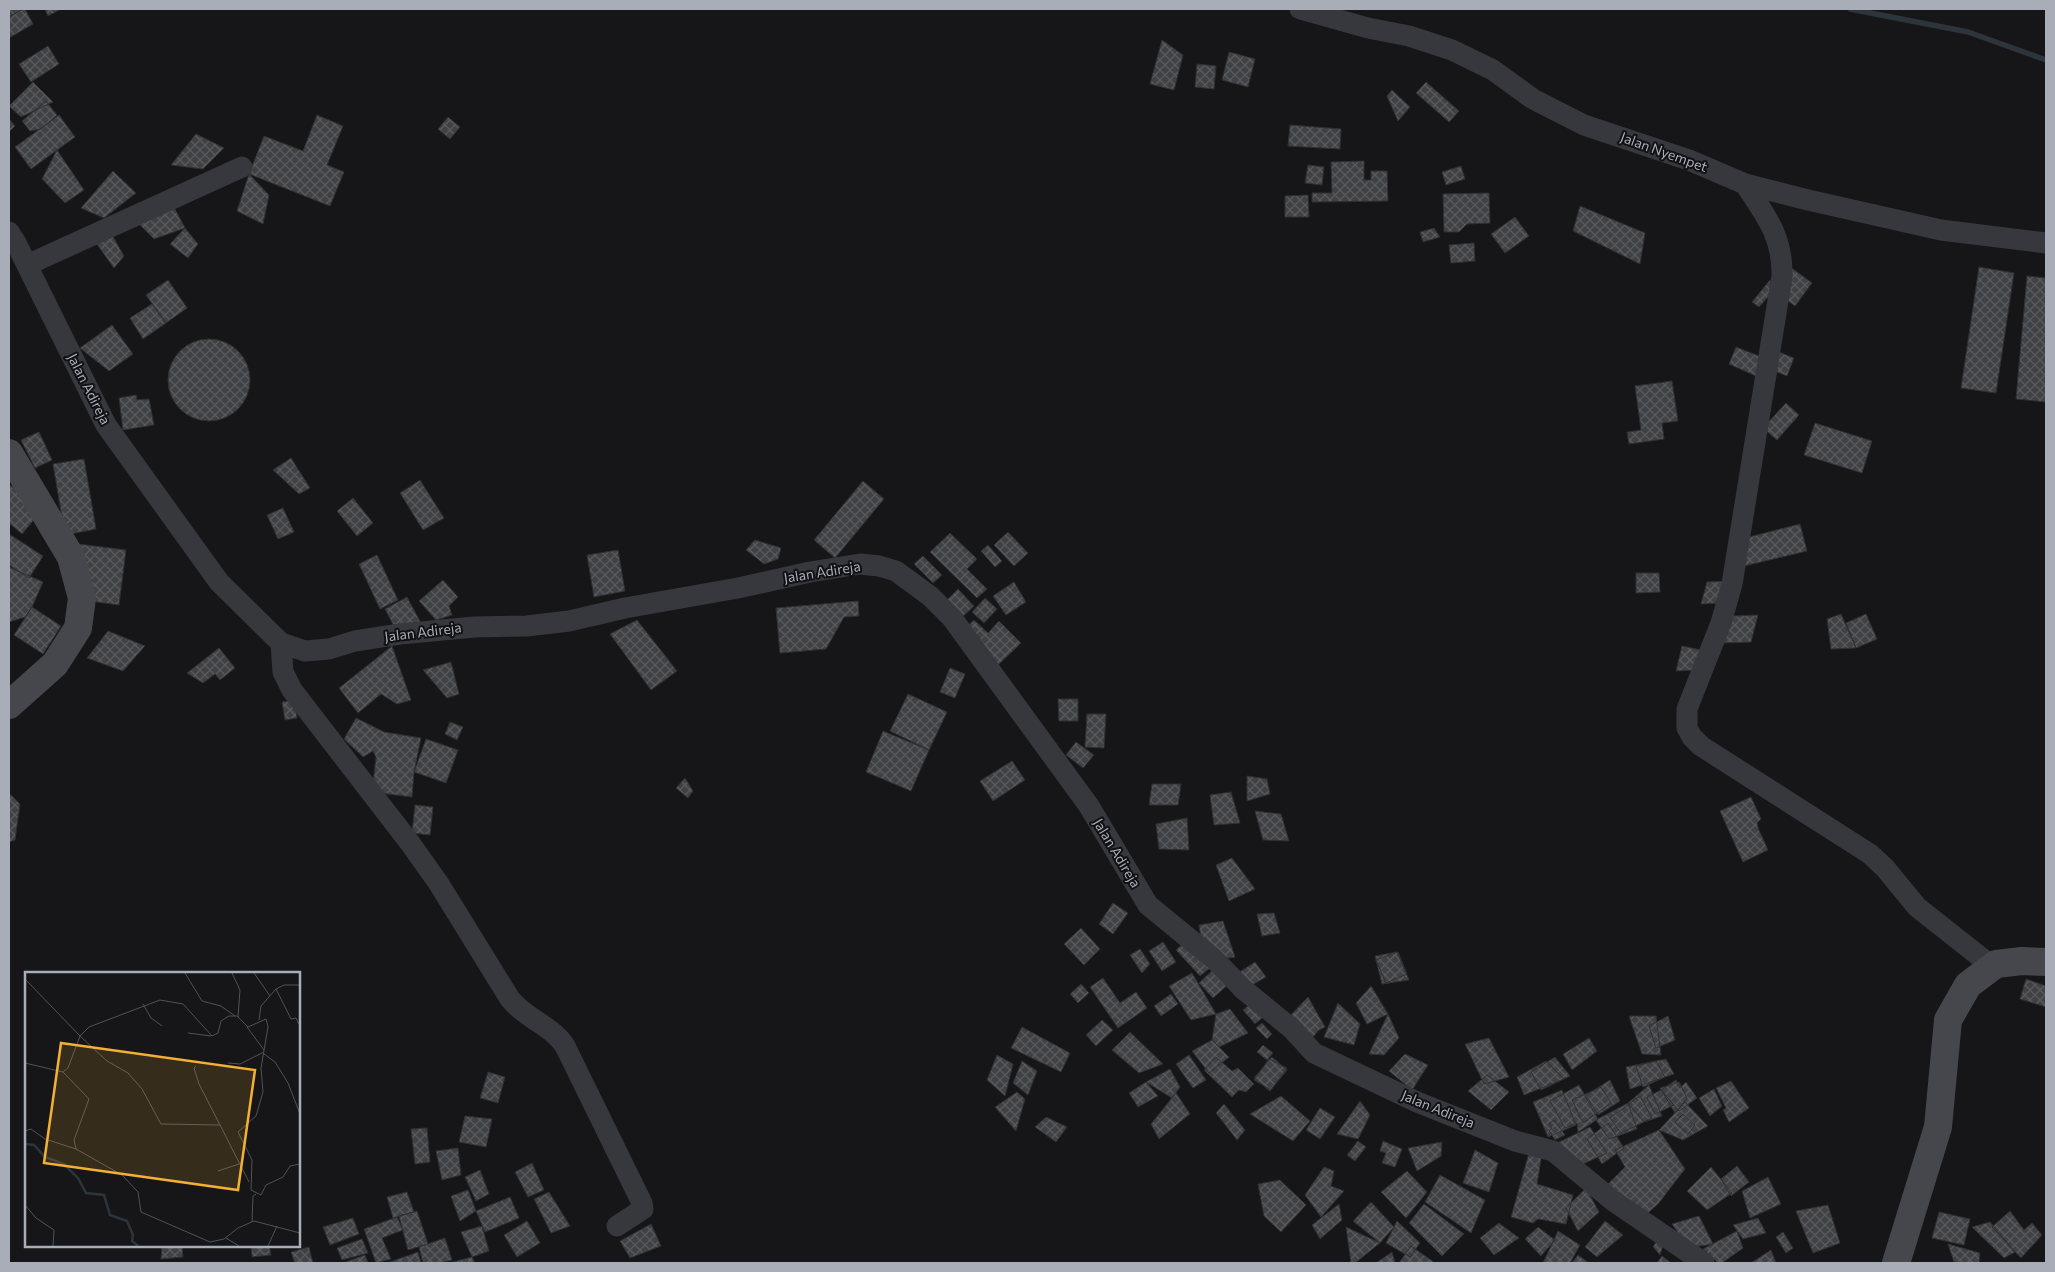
<svg xmlns="http://www.w3.org/2000/svg" width="2055" height="1272" font-family="Commissioner,sans-serif">
	<style>
		.lines { fill: none; stroke-linecap: round; stroke-linejoin: round }
		.stream { stroke: #2c353c; stroke-width: 5.5 }
		.building { fill: url(#building-cross-hatch); stroke: #303034 }
		.street { stroke: #37383d; stroke-width: 21 }
		.secondary { stroke: #45474d; stroke-width: 28 }
		.labels { text-anchor: middle; stroke-width: 4; stroke-linejoin: round; paint-order: stroke }
		.street-label { font-size: 14px; fill: #a8adb8; stroke: #111113 }
		.inset-river { fill: none; stroke: #2c353c; stroke-width: 2.5 }
		.inset-road { fill: none; stroke: #505258; stroke-width: 1 }
		.view { fill: #f2b134; fill-opacity: 0.15; stroke: #f2b134; stroke-width: 2.5 }
		.inset-edge { fill: none; stroke: #a8adb8; stroke-width: 2.5 }
	</style>
	<defs>
		<pattern id="building-cross-hatch" width="8" height="8" patternUnits="userSpaceOnUse" patternTransform="scale(1.25)"><rect width="8" height="8" fill="#404145"/><path d="M0 0l8 8M0 8l8-8" fill="none" stroke="#595a5e"/></pattern>
	</defs>
	<rect width="100%" height="100%" fill="#161618"/>
	<g class="lines">
		<path class="stream" d="M1850,9l118,23 78,28"/>
	</g>
	<path class="building" d="M9,9h14l-14,8z
		M23,9h2l8,15 -24,14v-21z
		M45,9h16l-13,7z
		M1162,40l21,15 -9,35 -24,-6z
		M48,46l11,18 -28,18 -12,-18z
		M1229,52l26,7 -7,28 -26,-7z
		M1197,64l19,2 -2,23 -19,-2z
		M33,82l20,20 -32,15 -12,-11z
		M1426,82l33,29 -10,11 -33,-29z
		M1392,90l18,17 -12,14 -11,-25z
		M46,101l11,14 -16,14 -11,2 -8,-10z
		M59,115l16,22 -44,32 -16,-22z
		M317,115l26,11 -16,39 17,7 -14,34 -81,-32 15,-38 39,15z
		M448,117l12,10 -10,12 -12,-10z
		M9,119l6,7 -6,6z
		M1290,125l51,4 -1,20 -52,-3z
		M196,134l28,14 -21,21 -32,-4z
		M57,150l27,40 -19,13 -23,-24z
		M1364,161v19h7v-9h16l1,30 -76,1v-9h20l-1,-31z
		M1308,165l16,2 -2,18 -17,-2z
		M1461,166l4,13 -19,6 -4,-13z
		M113,171l23,22 -32,25 -23,-10z
		M249,174l20,21 -6,29 -26,-13z
		M1489,193l1,30 -23,1 -8,8h-15l-1,-38z
		M1308,195l1,22h-24v-21z
		M170,200l15,28 -31,11 -22,-22z
		M1580,206l65,27 -5,31 -67,-33z
		M1515,217l14,19 -24,17 -14,-19z
		M108,228l16,28 -10,12 -23,-32z
		M185,228l13,16 -10,14 -18,-14z
		M1434,228l6,9 -17,5 -3,-10z
		M1474,243l1,18 -24,2 -2,-18z
		M1789,266l23,17 -17,23 -11,-8z
		M1979,267l35,6 -18,120 -35,-5z
		M2027,276l19,2v124l-30,-3z
		M168,280l19,28 -21,15 -20,-28z
		M1770,280l3,11 -14,16 -7,-5z
		M152,304l14,19 -23,16 -13,-21z
		M112,325l21,29 -24,17 -29,-23z
		M168 380a41 41 0 1 1 82 0a41 41 0 1 1-82 0Z
		M1736,347l28,11 -8,18 -27,-12z
		M1779,352l15,6 -7,18 -15,-6z
		M1672,381l6,40 -16,2 2,16 -35,5 -2,-12 14,-2 -6,-44z
		M136,395l1,5 12,-1 5,26 -31,5 -4,-32z
		M1786,403l13,12 -22,25 -14,-12z
		M1815,423l57,18 -10,32 -58,-18z
		M39,432l13,28 -17,8 -14,-28z
		M291,458l19,30 -11,6 -26,-24z
		M84,459l12,70 -31,6 -12,-71z
		M420,480l24,38 -21,12 -23,-37z
		M863,481l21,18 -49,59 -21,-18z
		M9,484l32,27 -19,23 -13,-11z
		M353,498l20,25 -16,13 -20,-25z
		M283,508l11,24 -16,7 -11,-24z
		M1800,524l7,27 -63,15 5,-29z
		M1008,532l20,21 -14,13 -20,-21z
		M950,533l27,26 -10,10 20,20 -10,9 -47,-46z
		M9,534l34,22 -14,22 -20,-13z
		M755,540l26,8 -3,11 -14,5 -18,-14z
		M78,544l48,6 -7,55 -29,-4z
		M988,545l14,16 -7,6 -14,-16z
		M618,550l7,41 -31,6 -7,-42z
		M377,555l21,45 -18,9 -21,-45z
		M923,556l19,19 -9,8 -19,-19z
		M9,567l34,15 -11,25 -7,10 -16,5z
		M1636,573h23l1,19 -24,1z
		M443,580l15,17 -9,9 3,9 -16,5 -17,-19z
		M1729,581l-8,22 -20,1 6,-22z
		M1014,582l12,20 -20,13 -13,-19z
		M958,589l16,17 -14,13 -16,-16z
		M407,597l15,28 -27,3 -10,-19z
		M985,598l12,11 -13,14 -12,-11z
		M858,601l1,15 -15,1 -18,32 -46,4 -4,-45z
		M32,607l29,19 -18,28 -29,-19z
		M1841,614l15,34 -25,1 -4,-30z
		M1866,614l11,25 -21,9 -10,-25z
		M1758,615l-7,27 -31,1 13,-27z
		M637,620l40,51 -26,19 -41,-56z
		M974,620l14,13 11,-12 22,22 -24,23 -35,-35z
		M108,631l37,15 -22,25 -36,-13z
		M392,646l19,54 -14,4 -16,-10 -23,19 -19,-25z
		M1682,646l19,4 -5,20 -20,1z
		M219,648l16,20 -15,12 -5,-6 -12,9 -16,-10z
		M451,662l8,32 -12,4 -24,-28z
		M950,668l15,6 -10,24 -15,-6z
		M908,694l39,18 -18,38 -39,-19z
		M1058,699h20v22h-19z
		M295,700l2,18 -12,2 -3,-18z
		M1087,714h19l-2,34 -19,-1z
		M356,718l28,14 37,6 -7,34 -2,25 -40,-5 4,-35 -3,-6 -10,6 -19,-18z
		M450,722l13,5 -6,13 -12,-6z
		M883,731l46,19 -18,41 -45,-19z
		M426,739l32,11 -12,33 -32,-11z
		M1076,742l18,13 -11,13 -17,-13z
		M1012,761l13,19 -32,21 -13,-20z
		M1247,776l20,3 3,15 -23,7z
		M685,778l8,13 -5,7 -12,-10z
		M1152,784h29l-3,21h-29z
		M1231,792l9,31 -26,2 -4,-30z
		M9,793l11,11 -5,36 -6,2z
		M1751,797l10,22 -4,4 1,5 10,22 -25,12 -23,-51z
		M415,805l18,2 -3,28 -18,-2z
		M1255,811l26,3 8,27 -26,-1z
		M1187,818l2,32 -30,-1 -3,-25z
		M1232,858l23,31 -26,12 -13,-36z
		M1113,903l15,10 -15,21 -14,-10z
		M1274,913l6,20 -18,3 -5,-22z
		M1223,921l12,36 -7,1 -26,-14 -3,-19z
		M1081,928l19,21 -16,16 -20,-21z
		M1186,941l24,27 -10,8 -24,-26z
		M1163,942l13,20 -14,9 -13,-20z
		M1140,949l10,15 -8,9 -12,-18z
		M1397,952l12,28 -27,4 -7,-28z
		M1398,952l9,22 -21,9 -10,-23z
		M1255,962l11,15 -21,12 -10,-14z
		M1216,967l14,16 -17,15 -14,-15z
		M1192,973l24,41 -25,6 -22,-34z
		M1103,978l17,25 16,-11 11,16 -29,20 -28,-41z
		M2026,979l20,7v21l-26,-8z
		M1081,984l8,9 -11,10 -8,-9z
		M1371,986l17,28 -21,10 -11,-21z
		M1171,994l7,10 -17,12 -7,-10z
		M1308,997l17,30 -6,3 -7,8 -23,-21z
		M1252,1003l11,14 -8,7 -12,-14z
		M1338,1003l22,21 -6,21 -30,-8z
		M1230,1009l18,24 -29,14 -7,-7 4,-26z
		M1388,1014l11,24 -15,17 -15,-1z
		M1629,1016h27l5,39 -19,-1z
		M1668,1016l7,24 -19,8 -7,-22z
		M1102,1020l11,10 -17,16 -10,-11z
		M1262,1023l10,11 -5,5 -11,-11z
		M1022,1027l48,26 -9,19 -50,-24z
		M1130,1032l33,32 -24,9 -27,-23z
		M1489,1038l20,39 -25,7 -19,-40z
		M1589,1038l8,13 -25,19 -9,-16z
		M1212,1040l17,17 -20,16 -17,-22z
		M1263,1045l10,8 -6,7 -10,-8z
		M1405,1054l23,11 -16,25 -23,-19z
		M997,1055l16,9 -8,32 -18,-16z
		M1189,1055l17,25 -13,8 -17,-24z
		M1216,1057l16,14 6,-3 16,16 -8,8 -7,-2 -7,7 -28,-27z
		M1272,1057l15,13 -17,21 -16,-13z
		M1555,1057l15,19 -29,14 -10,-18z
		M1269,1059l18,9 -16,22 -17,-10z
		M1666,1059l8,15 -44,15 -4,-22z
		M1022,1061l15,10 -9,24 -15,-12z
		M1546,1061l18,18 -40,16 -7,-18z
		M1656,1061l9,16 -22,10 -7,-21z
		M1170,1069l10,18 -8,11 -26,-16z
		M488,1072l17,5 -7,26 -18,-5z
		M1487,1075l22,17 -18,18 -23,-19z
		M1610,1080l10,21 -22,14 -12,-20z
		M1676,1080l4,8 6,-6 11,16 -18,13 -18,-21z
		M1731,1081l18,27 -20,14 -6,-12 3,-2 -10,-20z
		M1146,1082l12,14 -20,11 -9,-14z
		M1679,1082l8,16 -12,15 -15,-25z
		M1579,1085l19,34 -20,13 -1,-9 -12,5 -15,-27z
		M1649,1085l13,31 -18,6 -16,-19z
		M1601,1087l10,16 -28,20 -11,-23z
		M1714,1089l8,17 -12,10 -11,-18z
		M1562,1090l14,35 -28,12 -15,-35z
		M1661,1090l13,15 -19,9 -8,-17z
		M1017,1092l8,7 -9,32 -21,-24z
		M1176,1093l14,21 -31,25 -8,-15z
		M1281,1096l29,25 -17,20 -43,-27z
		M1640,1096l12,22 -31,15 -11,-15z
		M1360,1101l10,14 -12,24 -21,-5z
		M1685,1102l23,24 -25,14 -24,-10z
		M1628,1103l9,26 -28,10 -13,-19z
		M1224,1104l21,26 -8,10 -21,-27z
		M1320,1108l15,9 -15,22 -14,-9z
		M1683,1114l12,11 -7,9 -13,-12z
		M465,1116l27,3 -6,28 -27,-5z
		M1046,1117l21,10 -11,15 -21,-15z
		M1554,1120l11,15 -10,5 -6,-9 3,-3 -3,-4z
		M1608,1123l16,25 -22,16 -15,-25z
		M1590,1127l17,26 -24,11 -26,-21z
		M427,1128l3,34 -15,2 -4,-35z
		M1659,1130l26,39 -27,35 -16,14 -37,-31 20,-20 -10,-17z
		M1358,1141l8,6 -11,14 -8,-6z
		M1383,1141l19,8 -7,18 -13,-4 4,-10 -6,-2z
		M1442,1142l-1,14 -24,15 -9,-23z
		M458,1148l3,27 -19,5 -6,-29z
		M1475,1150l23,13 -9,29 -26,-9z
		M1529,1153h13l-5,31 36,11 -7,29 -28,-5 -5,4 -22,-6z
		M532,1163l12,27 -16,7 -13,-25z
		M1737,1166l12,16 -18,14 -10,-17z
		M1324,1167l10,4 -3,15 13,5 -23,26 -16,-22z
		M1711,1167l21,26 -25,17 -20,-19z
		M480,1170l9,24 -13,7 -11,-24z
		M1407,1171l20,21 -21,26 -25,-26z
		M1440,1175l45,25 -14,33 -46,-31z
		M1768,1177l13,27 -31,14 -8,-27z
		M1280,1180l26,25 -25,27 -17,-16 -6,-32z
		M1586,1188l13,24 -21,19 -12,-23z
		M468,1190l8,21 -16,10 -9,-25z
		M407,1192l7,20 -21,6 -6,-21z
		M549,1192l21,34 -19,7 -17,-34z
		M510,1197l9,21 -34,14 -9,-21z
		M1371,1202l23,25 -14,16 -27,-22z
		M1339,1204l3,16 -22,19 -8,-14z
		M1424,1204l40,30 -22,22 -33,-33z
		M1828,1205l12,38 -27,10 -17,-42z
		M417,1211l11,33 -20,6 -9,-34z
		M2010,1211l14,19 8,-7 10,12 -21,23 -29,-31z
		M1939,1212l31,7 -6,26 -32,-7z
		M1699,1216l14,28 -25,4 -16,-24z
		M397,1217l6,13 -21,8 9,21 -15,4 -12,-34z
		M353,1218l6,16 -29,11 -7,-18z
		M1758,1218l8,15 -23,6 -10,-14z
		M527,1221l13,22 -23,14 -13,-22z
		M1397,1221l23,22 -10,14 -24,-14z
		M1605,1221l18,14 -26,22 -12,-10z
		M1990,1222l25,30 -11,6 -32,-31z
		M1499,1223l20,15 -25,17 -14,-17z
		M651,1224l10,22 -31,12 -10,-17z
		M482,1226l7,25 -17,6 -11,-25z
		M1346,1227l34,16 -25,20h-4z
		M1538,1227l17,13 -14,16 -16,-17z
		M1558,1231l22,14 -10,18h-27z
		M1737,1231l6,17 -21,15h-4l-15,-14z
		M1783,1232l10,16 -7,5 -10,-16z
		M1660,1236l4,6 -4,13 -7,-8z
		M445,1238l7,22 -12,3h-17l-4,-16z
		M362,1239l6,14 -26,7 -5,-12z
		M1948,1244l32,9 -1,10 -25,-1z
		M162,1246h20l1,11 -22,2z
		M251,1246h18l2,9 -19,2z
		M1411,1246l24,17h-36z
		M309,1247l4,16h-18l-4,-11z
		M1771,1250l5,13h-25z
		M418,1252l3,11h-34z
		M1392,1252l3,11h-19z
		M365,1255l3,8h-25z
		M1578,1255l11,8h-17z
		M1662,1256l9,7h-14z
		M472,1257l3,6h-26z"/>
	<g class="lines">
		<path class="street" d="M1300,9l68,19 41,8 43,14 41,20 40,29 51,26 105,35 56,24 63,16 133,30 105,13
			M1745,184c20,31 38,52 37,92l-50,308 -11,39 -34,86v19l5,9 9,9 169,108 15,14 32,39 76,60
			M9,232l7,11 90,182 113,157 62,61 24,8 24,-2 26,-8 45,-7 74,-7 53,-1 42,-5 56,-13 113,-20 72,-16 50,-8 19,2 17,5 34,25 22,22 137,188 59,99 66,54 29,30 48,39 23,25 103,49 98,39 38,10 59,49 92,63
			M27,265l215,-98
			M281,643l2,29 9,18 118,153 29,41 71,115c16,20 41,26 55,47l77,157 1,6 -26,17"/>
		<path class="secondary" d="M9,453l62,104 11,41 -4,30 -23,36 -46,41
			M1896,1263l42,-136 10,-107 20,-35 28,-21 26,-3 24,1"/>
	</g>
	<g class="labels">
		<g class="street-label">
			<text transform="translate(1664 152) rotate(20)" y="5">Jalan Nyempet</text>
			<text transform="translate(89 389) rotate(63)" y="5">Jalan Adireja</text>
			<text transform="translate(822 572) rotate(-9)" y="5">Jalan Adireja</text>
			<text transform="translate(423 632) rotate(-7)" y="5">Jalan Adireja</text>
			<text transform="translate(1117 853) rotate(59)" y="5">Jalan Adireja</text>
			<text transform="translate(1438 1109) rotate(22)" y="5">Jalan Adireja</text>
		</g>
	</g>
	<g transform="translate(25 972)">
		<rect width="275" height="275" fill="#161618"/>
		<path class="inset-river" d="M0,172l9,1 11,12 19,7 14,14 8,15 18,2 6,20 17,6 6,14 -1,6 6,5"/>
		<path class="inset-road" d="M160,1l17,28 19,5 14,10M207,1l8,17 -2,27M229,1l16,23M0,7l55,57 27,25 21,12 14,16 19,35 59,1 29,57M251,17l15,30 5,-1 4,8M118,32l8,14 11,8M234,48l2,-14 15,-17 8,-4h16M222,55l17,23M163,61l23,3M239,82l11,8 13,21 12,31M0,91l38,9 5,-4 12,-32 9,-9 71,-27 23,4 29,32 6,-3 3,-12 8,-5h8l11,11 18,-8 2,8 -7,41 2,24 -7,24 -18,16 14,28 -1,30 10,5 5,-10 17,-8 7,-11 10,-2M203,91l12,1 24,-12M171,94l-2,2 5,16 21,41M38,100l26,27 -15,41 2,9M0,159l6,-2 14,10 31,10 46,26 16,17 3,20 69,30 14,-3 14,-11 16,-7 46,12M193,199l21,-7M0,233l11,13 18,12 -1,16M227,250l1,-26 3,-2M201,266l13,8M243,274l9,-20"/>
		<path class="view" d="M36,71l194,27 -17,120 -194,-27z"/>
		<rect width="275" height="275" class="inset-edge"/>
	</g>
	<rect width="2055" height="1272" fill="none" stroke="#a8adb8" stroke-width="20"/>
</svg>
